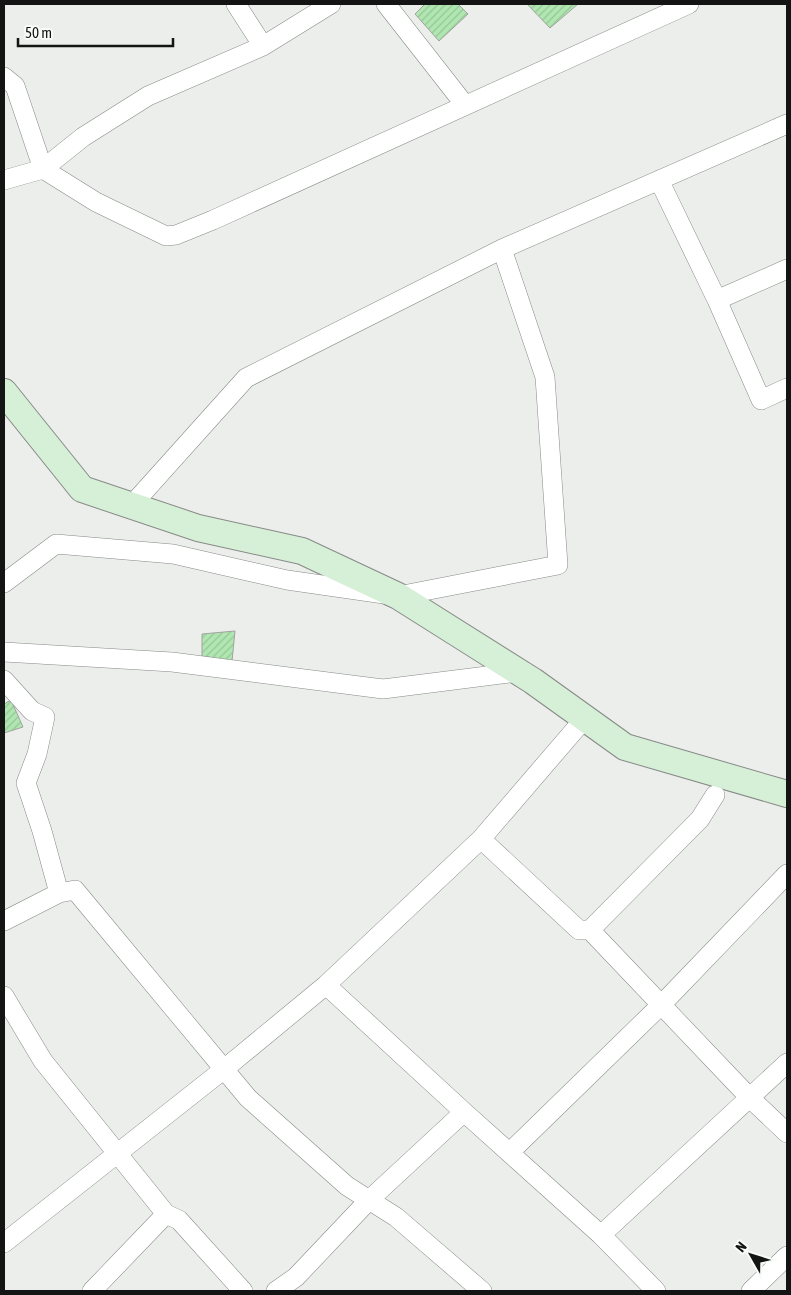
<svg xmlns="http://www.w3.org/2000/svg" width="791" height="1295" font-family="'Asap Condensed',sans-serif">
	<style>
		.building { fill: url(#building-hatch); stroke: #a1a3a0 }
		.lines { fill: none; stroke-linecap: round; stroke-linejoin: round }
		.street-casing { stroke: #878a87; stroke-width: 20 }
		.secondary-casing { stroke: #878a87; stroke-width: 28 }
		.street { stroke: #fff; stroke-width: 19 }
		.secondary { stroke: #d6efd7; stroke-width: 26 }
	</style>
	<defs>
		<pattern id="building-hatch" width="6" height="6" patternUnits="userSpaceOnUse" patternTransform="scale(1.25)"><rect width="6" height="6" fill="#b0e7b1"/><path d="M-1 1l2-2M0 6l6-6M5 7l2-2" fill="none" stroke="#96c597"/></pattern>
	</defs>
	<rect width="100%" height="100%" fill="#ebeeeb"/>
	<path class="building" d="M425,4h33l10,10 -29,27 -24,-27z
		M527,4h51l-28,24z
		M235,631l-3,30 -30,-5v-22z
		M11,700l12,27 -19,6v-29z"/>
	<g class="lines">
		<defs>
			<path id="street" d="M236,4l27,42
				M386,4l79,101
				M4,77l11,9 28,83 53,33 70,34 10,-1 37,-15 476,-216
				M4,180l39,-11 40,-32 65,-41 115,-50 68,-42
				M659,180l58,120 44,100 26,-12
				M717,300l70,-31
				M131,506l115,-128 256,-129 285,-125
				M4,583l52,-39 117,10 114,26 111,16 160,-31 -13,-188 -43,-128
				M4,652l168,10 211,27 135,-17
				M4,680l28,31 13,6 -8,37 -11,29 16,48 17,62
				M481,839l98,91h11l160,168 37,35
				M4,921l55,-28 16,-3 173,208 99,88 49,31 86,74
				M590,930l110,-111 15,-24
				M326,985l138,127 137,123 55,56
				M4,996l39,65 123,153 13,6 64,71
				M510,1152l152,-148 125,-130
				M601,1235l186,-172
				M4,1243l219,-173 103,-85 155,-146 104,-121
				M92,1291l74,-77
				M276,1291l20,-14 73,-77 95,-88
				M751,1291l36,-35"/>
			<path id="secondary" d="M4,392l78,97 116,39 104,23 96,45 135,85 92,66 162,47"/>
		</defs>
		<use href="#street" class="street-casing"/>
		<use href="#secondary" class="secondary-casing"/>
		<use href="#street" class="street"/>
		<use href="#secondary" class="secondary"/>
	</g>
	<rect width="791" height="1295" fill="none" stroke="#131413" stroke-width="10"/>
	<g transform="translate(751 1255) rotate(309)" stroke="#f8fcf8" stroke-width="4" paint-order="stroke">
	<path d="M0-4L9 19L0 12L-9 19Z" fill="#131413"/>
	<text y="-8" font-size="14" font-weight="bold" text-anchor="middle" fill="#131413">N</text>
	</g>
	<path d="M18 38v8h155v-8" fill="none" stroke="#131413" stroke-width="2.5"/>
	<text x="25" y="38" font-size="15" fill="#131413" stroke="#f8fcf8" stroke-width="4" paint-order="stroke">50 m</text>
</svg>
